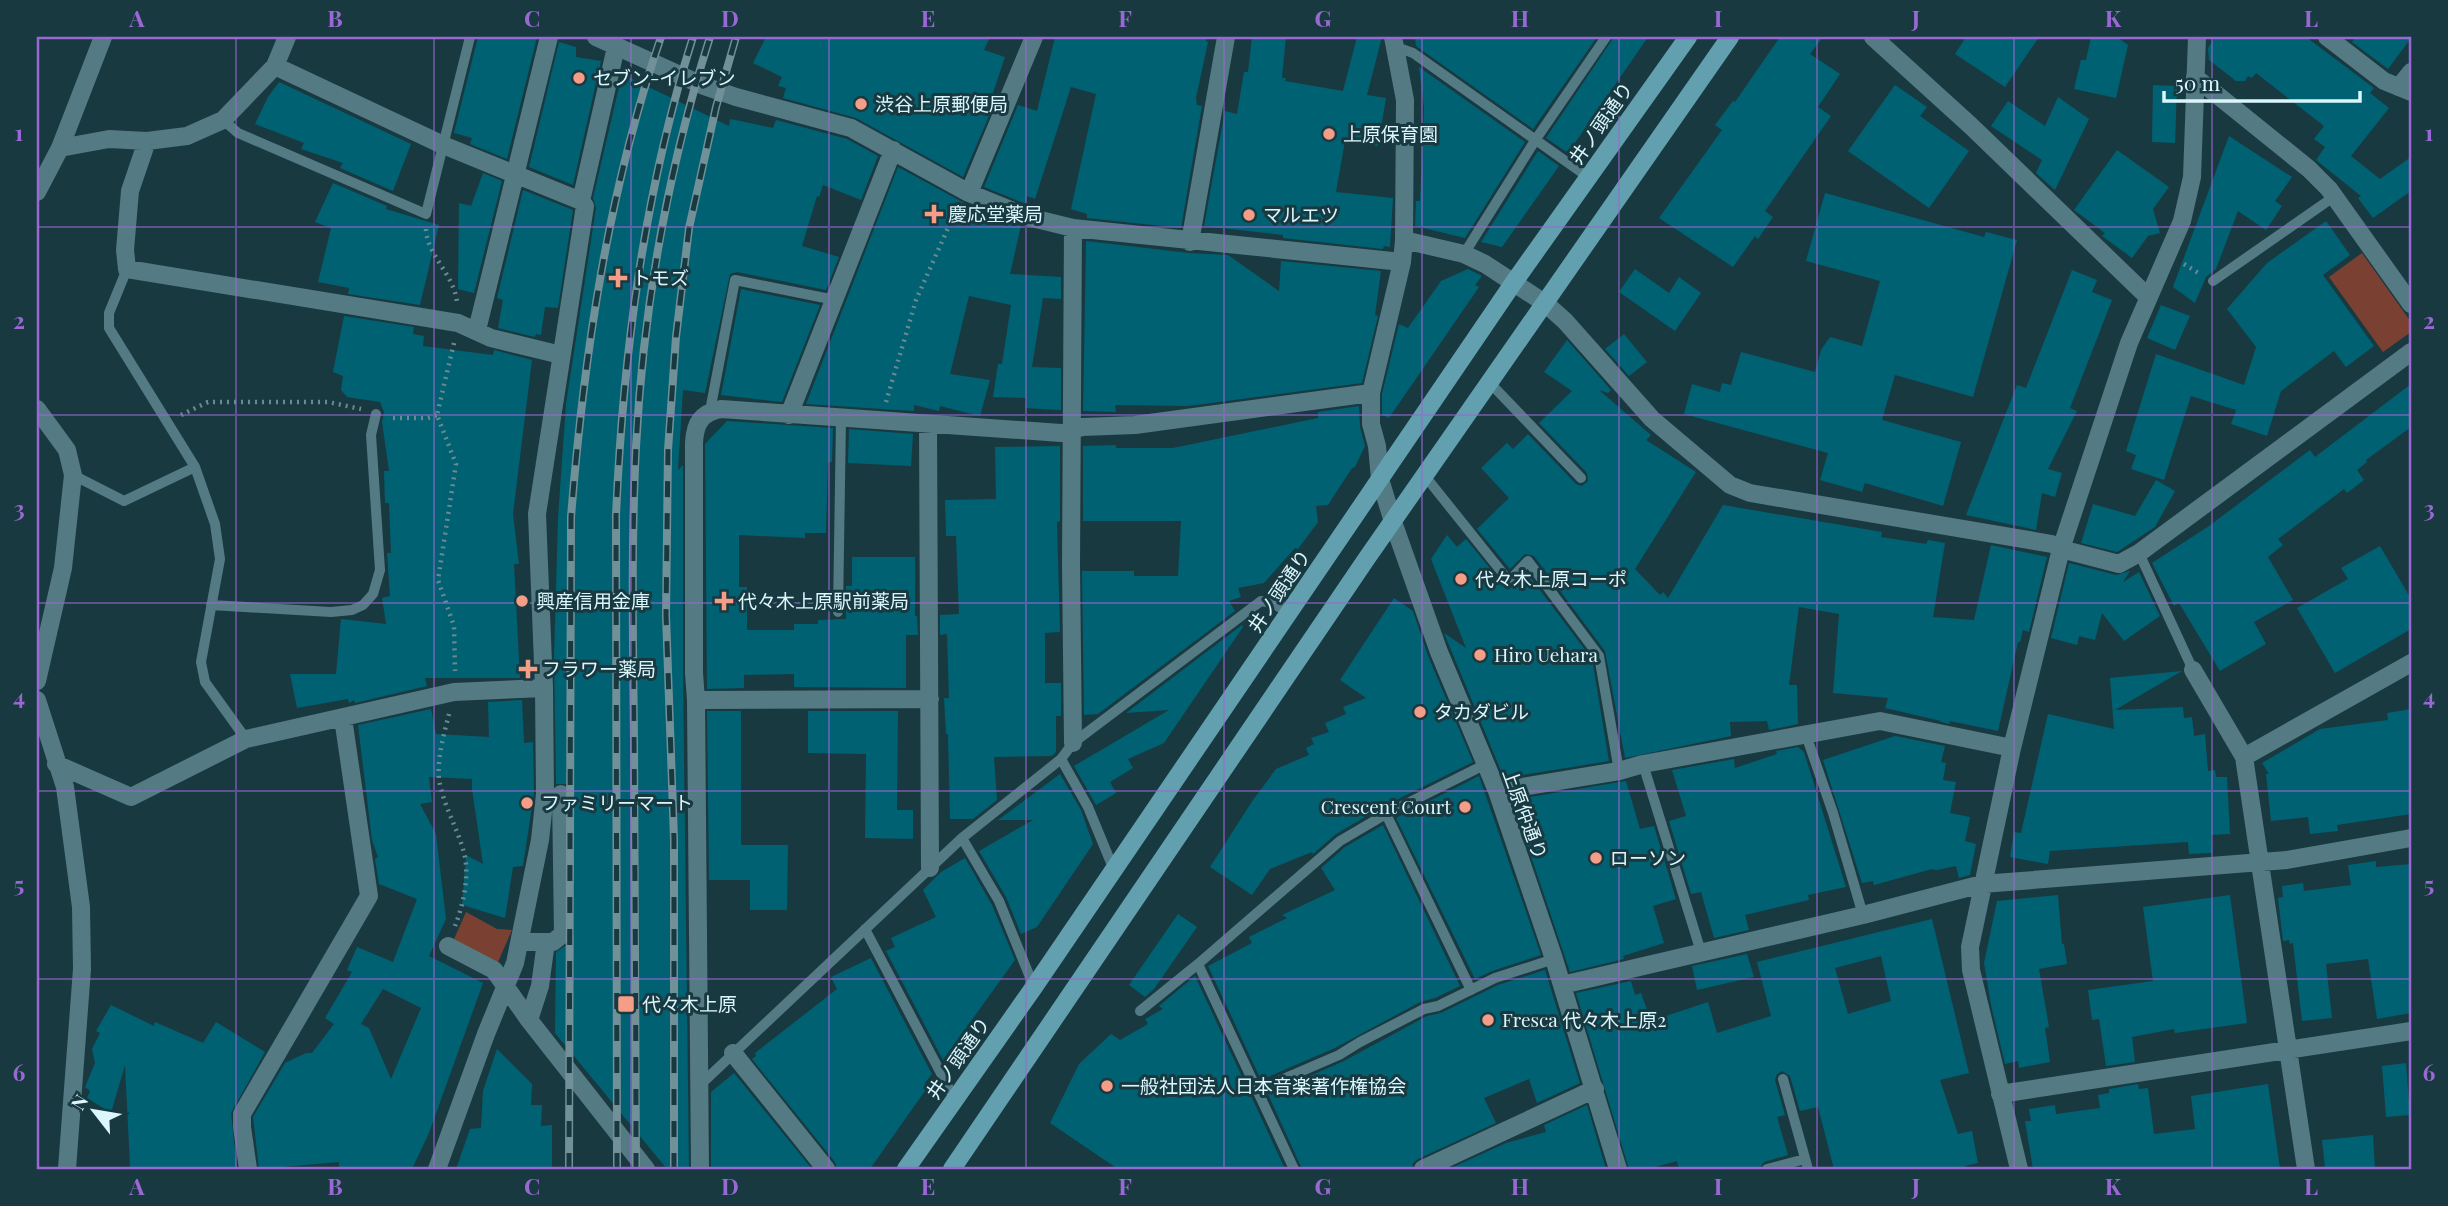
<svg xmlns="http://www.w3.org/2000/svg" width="2448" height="1206" font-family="'Playfair Display','Noto Sans JP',serif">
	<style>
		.green { fill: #7a4133 }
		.building { fill: #006172; fill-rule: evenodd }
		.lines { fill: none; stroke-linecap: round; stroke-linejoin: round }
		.path { stroke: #6b8990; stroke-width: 4.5; stroke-dasharray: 2 5; stroke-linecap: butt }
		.service { stroke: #547a83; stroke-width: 10 }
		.minor { stroke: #547a83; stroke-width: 18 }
		.tertiary { stroke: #547a83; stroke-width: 18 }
		.secondary { stroke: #62a0b0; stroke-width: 18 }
		.rail-casing { stroke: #729097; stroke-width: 8 }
		.rail { stroke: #193941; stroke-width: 5; stroke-dasharray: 16; stroke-linecap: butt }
		.grid { fill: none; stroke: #9869d2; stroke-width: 2; stroke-opacity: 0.55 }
		.poi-dot { fill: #f49e88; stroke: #193941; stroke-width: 2.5 }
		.labels { text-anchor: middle; stroke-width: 6; stroke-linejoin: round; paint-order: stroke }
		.poi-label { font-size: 19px; fill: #dbf6fd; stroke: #193941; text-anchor: start }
		.street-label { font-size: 19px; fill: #dbf6fd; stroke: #193941 }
		.neatline { fill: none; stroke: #9869d2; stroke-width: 2.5 }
		.grid-label { font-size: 23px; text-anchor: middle; font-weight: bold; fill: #9869d2 }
	</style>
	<rect width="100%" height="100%" fill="#193941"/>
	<path class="green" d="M2362,253l49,69v10l-28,20 -54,-75z
		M466,912l31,17 15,1 -14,32 -10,-1 -34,-22z"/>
	<path class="building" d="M478,37h59l-30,122 -37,-15 2,-6 -18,-5z
		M766,37h224l-6,13 21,7 -13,39 5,1 -34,80 -107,-59 -73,-20 3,-10 -8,-2 4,-9 -29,-14z
		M1055,37h152l-1,4 2,1 -12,56 1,7 5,1 -21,122 -94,-10v-4l-16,-5 25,-115 -25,-7 -36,112 -8,-3 -1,8 -42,-17 34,-82 19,6z
		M1252,37h34l-4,41h4l-1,3 58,10 14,-54h25l-15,58 19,3 -8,48 -33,-5 -9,51 57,6 -3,49 -6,-1 -1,3 -100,-11v-3l-79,-9 21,-115 12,3 7,-42h4z
		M1415,37h182l-64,92 -117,-83z
		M1614,37h34l-80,116 -22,-15z
		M1780,37h43l-13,17 30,20 -22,33 13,9 -66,95 8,6 -15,22 -3,-3 -22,31 -74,-49 63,-88 -7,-5 18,-24 2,1z
		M1966,37h73l-34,50 -50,-33z
		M2091,37h26l11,8 -12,53 -42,-9 7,-29h5z
		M2215,37h91l68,51 -4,5 19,15 -38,48 29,23 31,-22v34l-38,27 -15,-20 3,-2 -45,-36 9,-13 -11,-8 10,-13 -68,-53 -4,5 -4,-2 -3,5h-9l-27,-21 -1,-12z
		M2356,37h55v1l-23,31 -36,-27z
		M559,42l17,5v10l25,4 -28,124 -44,-18z
		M1419,67l106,75 -60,96 -50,-12 1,-25h4l4,-93z
		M622,74l107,52 1,-7 43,9 3,-8 71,19 31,17 -17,44 -38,-15 -4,12 -2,-1 -15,50 37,11 -13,33 -89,-18 -7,2 -25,119 -22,-3 -5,80 5,-5v208l6,496h-22l-112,-136 1,-81 15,-10 3,-8 -2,-140 -5,-10h-11l-2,-126 4,-140 8,-114 30,-196 -3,-10z
		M279,82l132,62 -18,47 -53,-23 3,-5 -42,-14 3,-6 -49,-19 13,-27z
		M1895,85l32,22 -7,9 49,35 -40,57 -81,-57z
		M2153,85l24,1 -2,57 -23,-1z
		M2058,97l31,22 -34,71 -19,-17 6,-13 -51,-34 17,-25 37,25z
		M2229,136l63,41 -17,24 7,5 -16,24 -28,-19 -22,58 -10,8 -11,26 -22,-16z
		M2117,150l52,37 -16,22 7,24 -12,3 -16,22 -30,-22 3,-3 -31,-23z
		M1538,151l21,15 -57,81 -21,-5z
		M898,167l66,36 57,23 -11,48 51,3v22l-18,-1 -11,69 29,1v42l-36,-2 1,-10 -33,-1 5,-33h4l9,-59 -42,-9 -19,78 40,6 -10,36 -40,-10 -1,5 -25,-6v6l-108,-7z
		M483,173l19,8 -28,112 -16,-4 1,-86 12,3z
		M333,183l54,23 -1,3 53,16 -19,80 -72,-11 1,-6 -31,-6 13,-54 -16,-6z
		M523,190l50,20 -15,98 -13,-1 -4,28 -5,-1 -1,3 -37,-9 5,-28 -6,-2z
		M1825,193l159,44 2,-5 31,8 -44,157 -78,-22 -13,45 79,22 -18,64 -78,-23 -3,9 -42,-12 8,-27 -144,-39 8,-30 28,8 2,-9 9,2 10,-33 74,20 6,-22 9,-13 32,9 18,-65 -74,-20z
		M2326,221l24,34 -27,20 51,71 -28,21 -12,-16 -53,40 -14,45 -36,-12 5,-14 -45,-14 -27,84 -33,-11 5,-14 -10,-4 30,-97 88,31 12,-38 -29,-38 40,-46z
		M1086,241l103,12 39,2 51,36 2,-30 100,10 -6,44 3,1 -16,67 -174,23 -73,-1 1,7 -33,-1z
		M1468,269l14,7 -7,9 4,2 -90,131 -7,-3v-21l17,-70 9,4 33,-47z
		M1635,269l34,24 10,-16 22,16 -26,38 -56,-39z
		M2072,270l25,10 -5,12 20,8 -42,108 7,3 -29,58 14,4 -7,24 -13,-4 -6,37 -70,-15 51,-130 9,3z
		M741,289l79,16 -38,97 -61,-7z
		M2161,305l29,11 -15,34 -28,-12z
		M344,316l70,11 -1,7 11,2 -1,10 70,9 1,-5 38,10 -19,154 6,50h-5l6,114h-95l2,8 -72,17 -1,-3 -5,3 -1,-4 -51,9 -7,-34h46l5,-55 45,5 -4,-26 8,-2 -3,-43h4l-2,-50h-4l-1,-32h5l-7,-49 2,-10 -4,-10 -33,-5 -6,-7 2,-14 -10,-4z
		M1624,334l23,28 -18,14 -24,-27z
		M1567,340l44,50 -3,3 -9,-3 52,45 -5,5 50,32 -61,97 25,26 3,-3 5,6 55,-93 159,27 -1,5 45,7 2,-4 17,3 -12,74 41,3 17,-75 56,12 -18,75 -6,-2 -3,12h-2l-20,89 -48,-10 -1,3 -10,-3h2l-56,-13 3,-10 -55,-5 6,-79 -40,-7 -10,78h8l1,39 -29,6 -2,-9 -37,1 1,14 -106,22 -20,-107 -71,-95 -9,-2 -15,15 -33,-40 32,-31 -28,-30 26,-25 6,6 15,-15 48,50 6,2 6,-5 -1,-8 -48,-50 33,-32 -28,-19z
		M2411,384v43l-45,33 1,2 -10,8 7,10 -17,13 -3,-4 -66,50 5,6 -15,12 25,43 -39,22 12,22 -46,27 -41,-68 -5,3 -22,-43 57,-37 101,-76 5,7z
		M1359,406l1,21 5,19 -10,21 -3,1 -24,37 -12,1 2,16 -20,27 -3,-1 -31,35 -26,5 3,9 -12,4 6,10 -137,103 -14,1 -2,-144h52v5h44l3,-55h-98v-75l33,-1v3h57l145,-30v-6z
		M727,421l106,7 -1,34h-4l-2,71h-21v5l-66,-3v52h8v43h47v-6h24v-4l28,-1v-33h6v-29h63v59h2l1,19h-12v53l-112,-1v-13l-50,1v13l-37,1 -2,-245z
		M849,429l64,5 -2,32 -63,-3z
		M1060,446v75l-3,1 3,110 -15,1v50h16v33h-5v36l-4,4 -58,1 3,43 -24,19h-23l-2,-85h-2l-2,-36h5l-2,-64 -7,1v-20l19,-1 -3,-78h-10l-1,-36 51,-1 -1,-52z
		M2156,480l19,11 -20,36 -38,25 -36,-9 12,-39 42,12z
		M1447,535l10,12 9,-8 40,49 8,-1 13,-14 65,86 17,102 -105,17 -60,-145 22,15 -35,-89z
		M2380,546l31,53v30l-76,44 -38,-65 51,-29 -7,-11z
		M2069,563l47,12 14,-4 -7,11 16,-10 21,44 -36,25 -22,-28 -7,27 -16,-4 -2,9 -26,-7z
		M1394,598l19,13 15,45 45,106 -91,45 -46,27 -23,20 -1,-2 -42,17 -18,26 -42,-28 43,-67 23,-31 33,-14 -3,-7 8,-4 -3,-6 18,-6 -4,-9 21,-9 -3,-7 23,-9 -26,-18z
		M1242,625l1,2 -79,116 -36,16 5,9 -23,14 6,11 -20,12 -22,-39 95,-56 -43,3z
		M2182,671l-67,39 68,-3 1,11 8,-1 2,19 11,-2 3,37 7,-1 1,7h11l3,57 -19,1 1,18 -23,1 -1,-12 -138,9 -2,13 -38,-7 4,-25 7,1 27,-119 66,15 -4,-51z
		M522,700l2,43 9,-1 1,51 -11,73 -10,1 -8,51 -43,-13 4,-50 17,9 -11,-75v-10l-43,-2 3,25 -12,2 16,30 10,85 -17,37 54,27 -54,150 -17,36h-73v-7l-80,7 -6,-52 32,-54 21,-10h6l22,-29 -9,-6 27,-46 -5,-2 10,-23 36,15 24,-63 -38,-15 -4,-25 3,-2 -6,-17 -14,-115 73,-16 5,25 53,3 -1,-35zM383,989l38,19 -30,71 -22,-51 -8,-4z
		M2411,709v105l-74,11 1,6 -28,3 -2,-17 -37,4 -5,-47h3l-7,-11 58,-34 68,-9 -1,-7z
		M707,711h34v134h47l-1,65h-37v-30h-41z
		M808,711h90l-1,99h16v29l-48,-1 1,-84 -58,-1z
		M1895,736l50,10 -4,16 5,1 -3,17 13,2 -6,31 20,4 -5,24 11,3 -6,31 -11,3 -3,-12 -19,4 -5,-1 -58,16 -1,-4 -11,2 -39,-123z
		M1798,747l6,5 42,135 -38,8 1,5 -64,15 4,15 -35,8 -13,-46 -10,2 -22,-73 17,-5 -14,-46 62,-11 1,9 42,-14 -1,-3z
		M1060,774l21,36 12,34 -56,83 -16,7 -15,-37 -27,-46 54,-31h-35z
		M1479,776l62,179 -49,16 -17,8 -79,-161z
		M1626,781l14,48 14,-3 22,73 -23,7 11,37 -41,13 1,3 -54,13 -58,-172z
		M1383,825l77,161 -25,12 -15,4 -85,46 -74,32 -53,-114 44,-23 -3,-6 38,-19 -5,-3 53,-25 -14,-22 24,-21z
		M965,858l27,47 23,55 -72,100 -57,-109 9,-4 -4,-9 45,-21 -13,-27 18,-18z
		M2376,861v6l35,-3v149l-34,6 -9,-60 -42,5 6,54 -30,3 -9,-78 -3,1 -1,-4 -6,1 -5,-43 5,-1 -1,-11 21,-3 1,8 47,-6 -3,-20z
		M2058,895l4,49h2l3,20 -28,5 10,58 -4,1 5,34 -31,6 -1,-7 -13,3 -14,-59 -7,-42 13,-62z
		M2230,895l17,128 -72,10 -1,-4 -42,8 3,25 -29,4 -7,-47 -7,1 -4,-30 65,-9 -10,-74z
		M1178,914l19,13 -43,62 -9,8 -16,-12z
		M1932,919l37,154 -29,7 18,54 14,-3 6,32 -13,3 1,3h-132l-16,-62 -18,4 -10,-35 -8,-5 -5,3 -2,6 10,35 -8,2 11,38 -24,7 -5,7h-80l-2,-8 -29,8h-19l-53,-176 55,-12 4,14 6,-2 10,28 57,-19 9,31 54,-17 -14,-54zM1881,956l10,45 -43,13 -13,-46z
		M1747,954l7,23 -57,13 -5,-24z
		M871,958l61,116 -7,9 2,5 -57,81h-33l-2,-7 -83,-103 4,-3 -1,-3 82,-64 -6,-12z
		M1545,970l35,113 -43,20 -8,-24 -45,19 12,25 -78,36 -5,4 -1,6h-110l-34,-75 74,-32 85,-46 14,-3 57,-28z
		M1195,976l90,193h-167l-68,-46 29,-59 32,-30 9,6 28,-16 -3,-5 18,-10 -4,-3z
		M111,1005l43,21 1,-4 48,21 13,-21 49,30 -34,61 6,56 -107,-2 -5,-102 -14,48 -24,-15 3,-7 -5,-4 10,-24 -3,-14 8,-16 -4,-2z
		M497,1049l35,35 -1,21h11l-1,21 11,-1v44h-96l14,-40 11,-1 2,-37z
		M2406,1063l4,52 -24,2 -4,-51z
		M734,1073l78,96h-101v-77z
		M2138,1084l1,5 9,-1 6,46 41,-5 -4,-33 77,-12 12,85h-247l-8,-48h6l-2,-12 26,-4 1,9 44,-6 -2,-13 11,-2v-4z
		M1587,1105l19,64h-157l57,-26 40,-11 -2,-7z
		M2373,1135l2,34h-50l-3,-29z"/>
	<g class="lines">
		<path class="path" d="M426,229c1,27 29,46 31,74
			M2184,264l16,10
			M454,343l-17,72 19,49 -18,116 16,46 1,45
			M886,402l30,-102 40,-90
			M181,415l27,-13h120l33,7
			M393,418h35l9,-3
			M449,714c-5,20 -12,44 -10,65 4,27 20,51 26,78 4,21 -2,49 -10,69"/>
		<path class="service" d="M1396,47l17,6 175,124
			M223,120l15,13 188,81 44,-177
			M1464,254l72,-115 70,-102
			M127,269l-18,44v15l86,139 20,57 5,35 -19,103 4,20 41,57
			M2213,281l122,-85
			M1490,383l91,95
			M710,411l25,-131 100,20
			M73,475l51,26 71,-34
			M1425,476l84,105 19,-20 71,95 20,115
			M2139,553l54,117
			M211,605l120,7 21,-2 11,-5 10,-11 7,-24 -9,-135 5,-21
			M838,612l3,-193
			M1806,735l27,78 30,102
			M1061,759l27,48 26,63
			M1643,764l58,188
			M1386,814l85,176
			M962,838l37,63 35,86
			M865,929l90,171
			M1198,964l96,205
			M1140,1011l58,-47 142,-123 46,-27 98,-49
			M1783,1079l25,90
			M699,1086l263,-248 99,-79 12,-16 188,-142 11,2 17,10
			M1258,1090l81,-35 21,-13 64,-33 14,-3 57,-28 59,-19
			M1767,1169l38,-10"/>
		<path class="minor" d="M596,37l108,49 32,11 115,31 118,65 59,24 45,11 329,34
			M1393,37l12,63 -1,140 -2,22 -31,131v31l6,22 3,33 13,43 46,130 58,139 57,168 64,210
			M1873,37l98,89 177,171
			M275,66l168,79 138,56
			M2195,77l114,92 20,20 82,115
			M2399,87l12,-15
			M147,141l-17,50 -5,59 2,19 331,54 33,15 70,17
			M60,148l43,-111
			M37,192l23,-44 49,-9 38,2 40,-5 36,-16 52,-54 12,-29
			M969,193l65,-156
			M1404,240l60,14 21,10 61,40 19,17 87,98 78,66 20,8 302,51 9,5 58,15 20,-11 272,-201
			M1190,242l36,-205
			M477,330l72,-293
			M37,409l30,41 6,25 -10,93 -26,113
			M789,415l104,-265
			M928,424l2,444
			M2193,670l51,87 62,412
			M37,700l28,87 16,120 1,62 -15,200
			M696,700l234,-1
			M1073,743l-2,-178 2,-337
			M2244,757l167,-94
			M56,764l75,33 115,-58 208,-47 90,-4
			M1497,791l122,-20 24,-7 237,-43 132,27
			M520,942h33l10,-8 -2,-140
			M448,946l46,24 35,50 117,149
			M1562,985l301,-70 119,-31 305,-24 124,-22
			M529,1020l11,-34 6,-44
			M733,1053l93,116
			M2000,1094l411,-63
			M248,1169l-6,-42v-13l127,-218 -26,-178
			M437,1169l49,-135 29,-71 25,-123 5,-46 -1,-106 -7,-174 48,-308 -4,-5 35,-154
			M700,1169l-4,-469 -2,-27v-230c1,-20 7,-30 27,-34l340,24 21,-6 53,-2 236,-32
			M1423,1169l172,-80
			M2019,1169l-48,-199 -1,-23 42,-199 49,-199 68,-206 53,-122 10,-44 5,-140"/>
		<path class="tertiary" d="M2327,37l57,44 27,11"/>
		<path class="secondary" d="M906,1169l128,-182 480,-705 174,-245
			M952,1169l415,-611 363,-521"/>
		<defs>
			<path id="rail" d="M569,1169l2,-652c13,-164 37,-325 90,-480
				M617,1169l-1,-653c7,-163 28,-323 77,-479
				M636,1169c0,-143 -1,-286 -2,-429 -1,-98 -3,-196 2,-293 7,-138 32,-278 74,-410
				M674,1169v-330l-8,-224 2,-165 8,-113 13,-109 27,-121 20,-70"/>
		</defs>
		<use href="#rail" class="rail-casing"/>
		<use href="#rail" class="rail"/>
	</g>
	<path class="grid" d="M236,37v1132M434,37v1132M631,37v1132M829,37v1132M1026,37v1132M1224,37v1132M1422,37v1132M1619,37v1132M1817,37v1132M2014,37v1132M2212,37v1132M37,227h2374M37,415h2374M37,603h2374M37,791h2374M37,979h2374"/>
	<g class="poi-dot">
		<circle cx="579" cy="78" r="7"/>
		<circle cx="861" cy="104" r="7"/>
		<circle cx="1329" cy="134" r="7"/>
		<path d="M930.5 203.5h7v7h7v7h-7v7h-7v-7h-7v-7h7z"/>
		<circle cx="1249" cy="215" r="7"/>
		<path d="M614.5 267.5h7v7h7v7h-7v7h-7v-7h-7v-7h7z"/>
		<circle cx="1461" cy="579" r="7"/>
		<circle cx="522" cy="601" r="7"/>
		<path d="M720.5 590.5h7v7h7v7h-7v7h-7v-7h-7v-7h7z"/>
		<circle cx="1480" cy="655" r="7"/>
		<path d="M524.5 658.5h7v7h7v7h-7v7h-7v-7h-7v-7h7z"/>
		<circle cx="1420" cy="712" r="7"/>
		<circle cx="527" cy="803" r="7"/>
		<circle cx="1465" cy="807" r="7"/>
		<circle cx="1596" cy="858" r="7"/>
		<rect x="617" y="995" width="18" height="18" rx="3.5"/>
		<circle cx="1488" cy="1020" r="7"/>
		<circle cx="1107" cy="1086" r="7"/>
	</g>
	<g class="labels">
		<g class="poi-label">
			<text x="593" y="85">セブン-イレブン</text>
			<text x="875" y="111">渋谷上原郵便局</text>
			<text x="1343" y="141">上原保育園</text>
			<text x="948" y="221">慶応堂薬局</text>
			<text x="1263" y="222">マルエツ</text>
			<text x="632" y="285">トモズ</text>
			<text x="1475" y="586">代々木上原コーポ</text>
			<text x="536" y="608">興産信用金庫</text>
			<text x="738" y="608">代々木上原駅前薬局</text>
			<text x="1494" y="662">Hiro Uehara</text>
			<text x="542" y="676">フラワー薬局</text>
			<text x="1434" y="719">タカダビル</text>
			<text x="541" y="810">ファミリーマート</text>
			<text x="1451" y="814" text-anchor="end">Crescent Court</text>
			<text x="1610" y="865">ローソン</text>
			<text x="642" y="1011">代々木上原</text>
			<text x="1502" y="1027">Fresca 代々木上原2</text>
			<text x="1121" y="1093">一般社団法人日本音楽著作権協会</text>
		</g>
		<g class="street-label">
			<text transform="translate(1601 123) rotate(-55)" y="7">井ノ頭通り</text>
			<text transform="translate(1279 591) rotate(-56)" y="7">井ノ頭通り</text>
			<text transform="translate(1525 814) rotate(70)" y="7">上原仲通り</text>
			<text transform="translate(958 1058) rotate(-55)" y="7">井ノ頭通り</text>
		</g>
	</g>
	<rect width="2448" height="1206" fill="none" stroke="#193941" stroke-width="77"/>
	<g transform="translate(94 1111) rotate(301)" stroke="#193941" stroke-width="5" paint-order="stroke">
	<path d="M0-5L12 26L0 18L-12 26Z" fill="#dbf6fd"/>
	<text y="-10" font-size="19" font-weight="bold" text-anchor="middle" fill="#dbf6fd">N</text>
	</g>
	<path d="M2164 91v10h196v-10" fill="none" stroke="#dbf6fd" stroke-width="3.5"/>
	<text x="2175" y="91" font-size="21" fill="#dbf6fd" stroke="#193941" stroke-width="5" paint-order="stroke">50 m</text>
	<rect x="38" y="38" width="2372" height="1130" class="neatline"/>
	<g class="grid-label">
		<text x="137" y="27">A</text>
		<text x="335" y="27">B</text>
		<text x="532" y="27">C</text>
		<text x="730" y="27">D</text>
		<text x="928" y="27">E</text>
		<text x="1125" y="27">F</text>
		<text x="1323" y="27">G</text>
		<text x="1520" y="27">H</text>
		<text x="1718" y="27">I</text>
		<text x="1916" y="27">J</text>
		<text x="2113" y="27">K</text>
		<text x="2311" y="27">L</text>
		<text x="19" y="141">1</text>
		<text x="2429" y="141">1</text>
		<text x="19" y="329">2</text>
		<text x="2429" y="329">2</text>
		<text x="19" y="517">3</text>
		<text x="2429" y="517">3</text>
		<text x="19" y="705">4</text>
		<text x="2429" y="705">4</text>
		<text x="19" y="893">5</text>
		<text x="2429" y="893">5</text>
		<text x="19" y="1081">6</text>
		<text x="2429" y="1081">6</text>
		<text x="137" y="1195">A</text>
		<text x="335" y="1195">B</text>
		<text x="532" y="1195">C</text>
		<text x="730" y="1195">D</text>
		<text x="928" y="1195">E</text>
		<text x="1125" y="1195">F</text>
		<text x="1323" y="1195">G</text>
		<text x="1520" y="1195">H</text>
		<text x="1718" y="1195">I</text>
		<text x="1916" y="1195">J</text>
		<text x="2113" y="1195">K</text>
		<text x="2311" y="1195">L</text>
	</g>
</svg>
